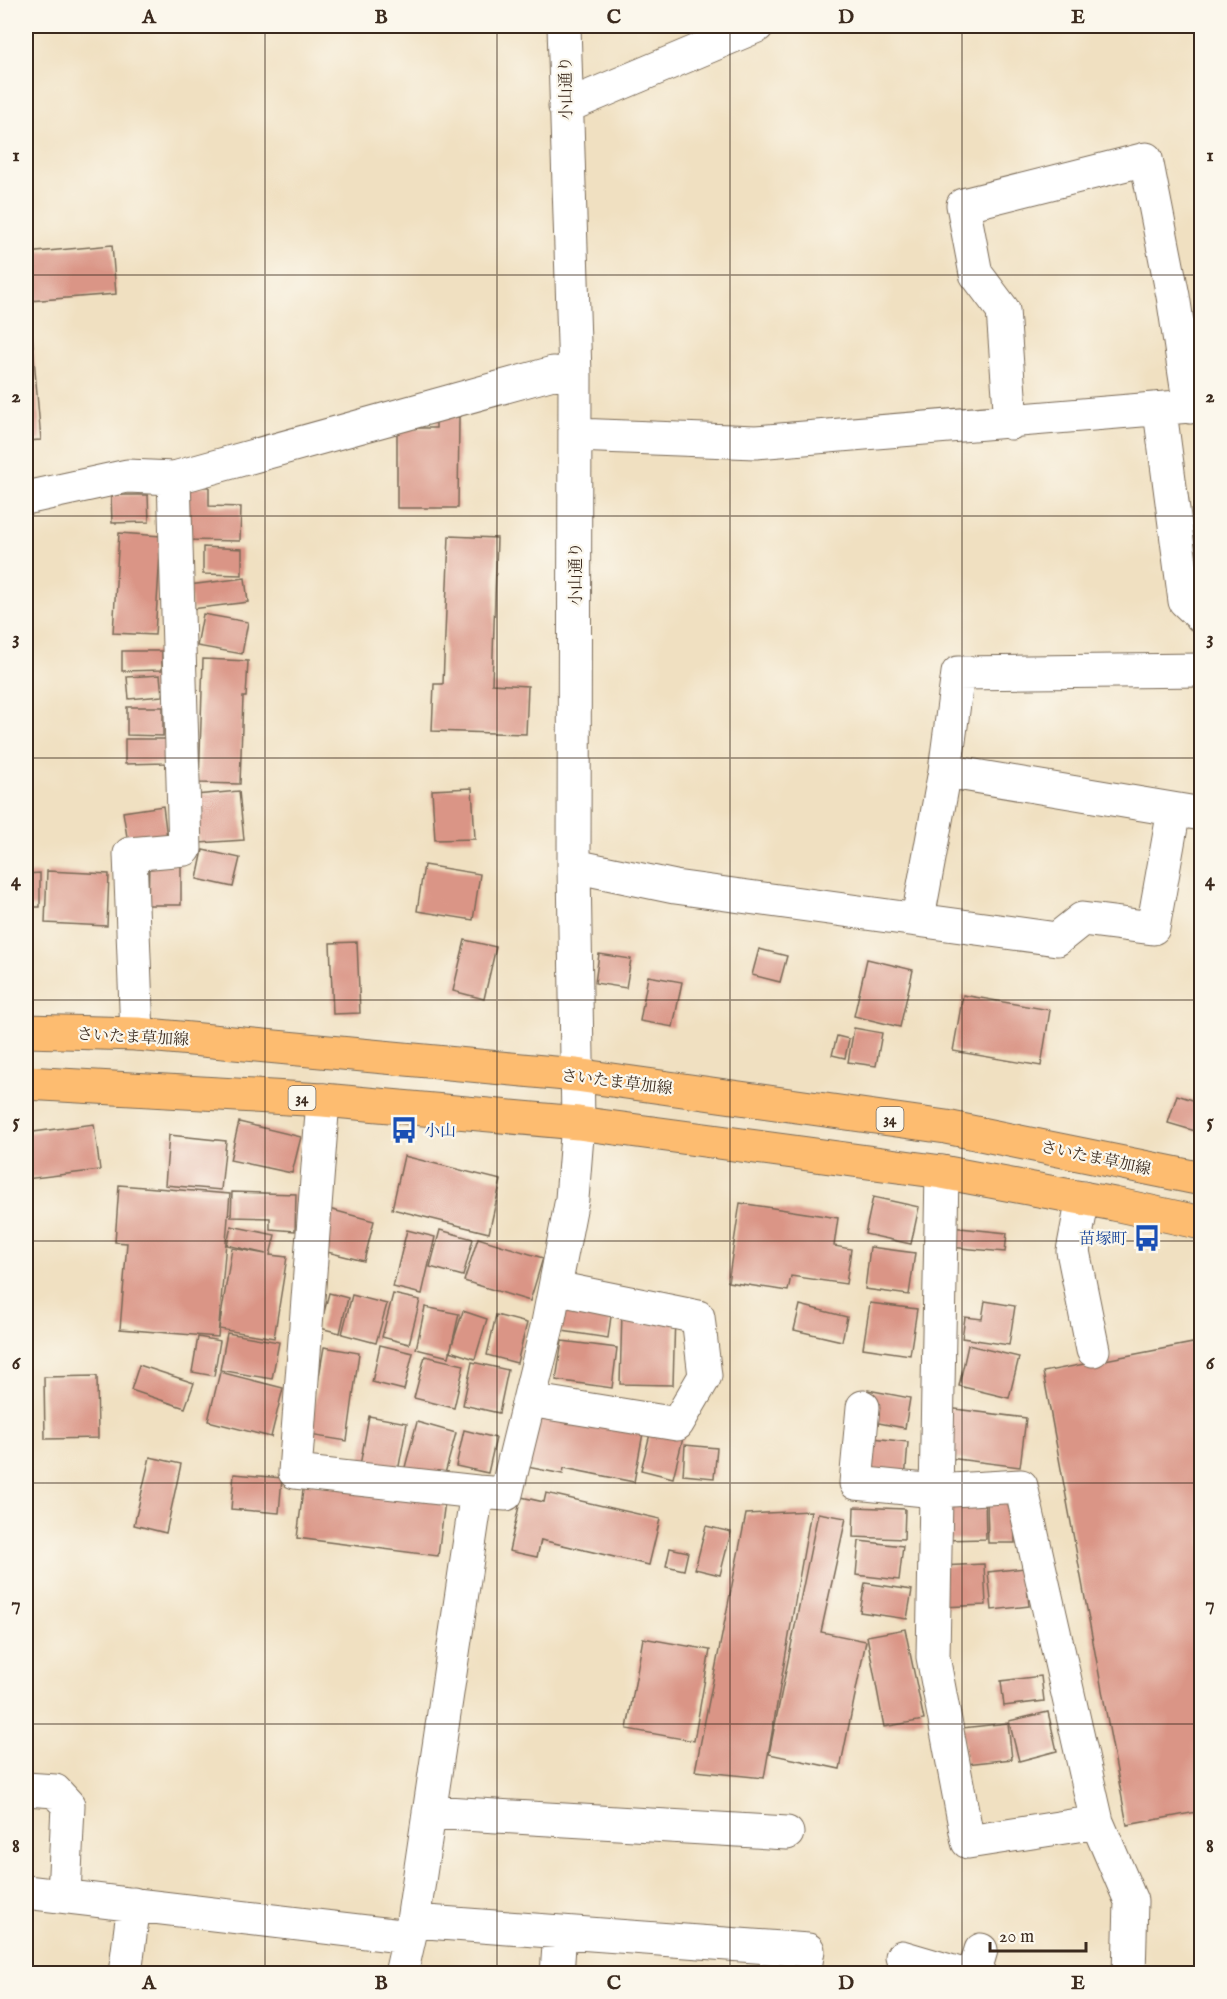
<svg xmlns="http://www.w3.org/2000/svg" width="1227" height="1999" font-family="'IM FELL English','Noto Serif JP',serif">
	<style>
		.building { fill: #da9586 }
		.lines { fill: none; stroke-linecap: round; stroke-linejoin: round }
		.minor-casing { stroke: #7a6a57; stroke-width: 35 }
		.major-casing { stroke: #7a6a57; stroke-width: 35 }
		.minor { stroke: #fff; stroke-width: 33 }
		.major { stroke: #fdbc6f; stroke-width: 33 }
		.grid { fill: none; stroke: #3b2a1e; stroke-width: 1.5; stroke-opacity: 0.55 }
		.labels { text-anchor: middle; stroke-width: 4.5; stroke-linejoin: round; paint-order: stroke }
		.shield { fill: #fbf7ec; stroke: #75685c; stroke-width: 1.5 }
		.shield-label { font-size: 15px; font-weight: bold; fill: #3b2a1e }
		.street-label { font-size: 16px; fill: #3b2a1e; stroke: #fbf7ec }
		.transit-label { font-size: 16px; fill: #164399; stroke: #fbf7ec; text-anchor: start }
		.neatline { fill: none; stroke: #3b2a1e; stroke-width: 2 }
		.grid-label { font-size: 20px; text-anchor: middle; font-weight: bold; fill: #3b2a1e }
	</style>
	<rect width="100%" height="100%" fill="#fbf7ec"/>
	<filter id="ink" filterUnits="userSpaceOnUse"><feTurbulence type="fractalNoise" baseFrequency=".0167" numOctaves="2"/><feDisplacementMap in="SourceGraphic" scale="12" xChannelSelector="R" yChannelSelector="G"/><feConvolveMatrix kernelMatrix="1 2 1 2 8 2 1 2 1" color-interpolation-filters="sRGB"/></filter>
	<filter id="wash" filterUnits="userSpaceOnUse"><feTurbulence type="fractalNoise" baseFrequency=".008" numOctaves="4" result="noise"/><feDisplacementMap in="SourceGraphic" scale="24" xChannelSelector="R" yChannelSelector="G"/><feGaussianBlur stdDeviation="1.35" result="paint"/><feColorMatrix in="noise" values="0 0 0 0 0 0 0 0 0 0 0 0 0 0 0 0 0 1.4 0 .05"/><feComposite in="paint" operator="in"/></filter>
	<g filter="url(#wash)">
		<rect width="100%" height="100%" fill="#f0e0c1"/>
		<g id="blocks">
			<path class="building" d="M112,245l4,49 -87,7 12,139 -15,1v-188z
				M436,417h23l-1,91h-61v-80h39z
				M188,486l21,1v19l32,1 -1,34 -54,-1z
				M111,495h37l1,27 -37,1z
				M119,533l42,3 -6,99 -42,-2z
				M449,536l48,2 -5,146 36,2 -2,48 -94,-3 2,-47h9z
				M203,547l39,2v26l-39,-1z
				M245,578l3,24 -56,7 -3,-24z
				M203,614l45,8 -6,32 -45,-8z
				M122,651h40v19l-40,1z
				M203,659l45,2 -2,36h-3l-3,87 -41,-1z
				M160,675l2,21 -33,3 -2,-22z
				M127,707h36v29l-36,-1z
				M125,739h41v24l-41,1z
				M472,788l3,51 -40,1 -3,-50z
				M239,791l5,49 -45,3 -4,-48z
				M163,806l4,32 -39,5 -5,-31z
				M203,850l37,8 -7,29 -36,-8z
				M149,864l32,1v40h-33z
				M424,865l56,9 -7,46 -56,-9z
				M47,871l62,3 -2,52 -62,-3z
				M40,873v34h-14v-33z
				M465,940l31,7 -12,52 -31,-8z
				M357,942l3,71 -27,1 -3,-71z
				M759,949l28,7 -7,26 -28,-7z
				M599,954l32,5 -5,29 -31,-5z
				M867,959l46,11 -13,57 -46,-11z
				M648,976l34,6 -9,45 -33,-6z
				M963,995l87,15 -9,56 -88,-15z
				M854,1028l28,5 -6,33 -28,-4z
				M837,1036l12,3 -4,19 -13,-3z
				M1177,1095l25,8v30l-34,-10z
				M239,1122l62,15 -9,36 -62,-13z
				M94,1124l6,46 -74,9v-46z
				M169,1135l57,6 -5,49 -56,-5z
				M404,1156l97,24 -12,53 -97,-24z
				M119,1185l111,9 -12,143 -98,-8 7,-86 -12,-1z
				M232,1192l64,2 -1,37 -25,-2v-11l-39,-1z
				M873,1197l46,10 -8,37 -46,-10z
				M740,1203l98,15 -4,28 17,3 -5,35 -55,-8 -3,15 -60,-9z
				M325,1208l49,13 -10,40 -49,-12z
				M231,1226l44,9 -5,20 17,2 -13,81 -55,-9 13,-81 34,6 -39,-9z
				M950,1227l57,6 -2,19 -56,-5z
				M407,1230l28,7 -13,57 -29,-7z
				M440,1230l33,9 -10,37 -33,-9z
				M478,1238l65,20 -13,43 -66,-20z
				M870,1247l45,6 -6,42 -44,-6z
				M329,1293l19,5 -8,35 -20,-5z
				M393,1294l27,6 -11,44 -27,-7z
				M352,1295l35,9 -11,39 -34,-9z
				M985,1301l30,5 -6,39 -47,-7 3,-21 17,2z
				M560,1302l52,7 -4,29 -52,-8z
				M870,1303l47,6 -7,46 -47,-7z
				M800,1305l47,12 -5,24 -48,-11z
				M425,1307l34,7 -10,43 -33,-8z
				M463,1311l24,8 -12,40 -25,-8z
				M622,1312l53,2 -2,71 -53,-1z
				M496,1315l31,8 -10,40 -30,-8z
				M227,1333l52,9 -7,37 -52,-9z
				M198,1337l22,4 -6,35 -22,-4z
				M562,1341l55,7 -5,40 -56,-8z
				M1193,1343l9,45v423l-75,14 -84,-453z
				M380,1345l33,8 -9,37 -32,-8z
				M968,1345l51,12 -10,41 -50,-12z
				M324,1347l35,6 -12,88 -38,-6z
				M425,1356l39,9 -10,43 -40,-10z
				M472,1362l36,8 -9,43 -36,-8z
				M139,1365l55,18 -9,25 -54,-18z
				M220,1372l63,16 -12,49 -63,-16z
				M97,1376l1,62 -53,1 -1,-62z
				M868,1390l42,8 -5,30 -42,-8z
				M947,1408l79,10 -6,49 -79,-10z
				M533,1412l110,21 -9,49 -70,-14 -1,6 -41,-8z
				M369,1416l38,7 -10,54 -38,-6z
				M417,1422l39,11 -13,48 -39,-10z
				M652,1426l32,8 -11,44 -32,-8z
				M464,1430l32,8 -8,35 -32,-7z
				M864,1437l44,5 -3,39 -45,-4z
				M685,1445l32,3 -3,30 -31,-3z
				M150,1457l31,7 -15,69 -32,-8z
				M234,1474l48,4 -3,35 -48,-4z
				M304,1482l141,19 -7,55 -141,-18z
				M546,1493l114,26 -11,46 -108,-25 -4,17 -28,-6 12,-54 23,5z
				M985,1495l1,44 -44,1 -2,-44z
				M987,1497h27l1,46h-27z
				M854,1507l51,2 -1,30 -51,-2z
				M811,1511l-47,267 -69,-7 51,-257z
				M818,1513l28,5 -25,114 45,9 -26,128 -71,-15z
				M706,1526l25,6 -11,43 -25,-6z
				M859,1541l44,5 -4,34 -43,-5z
				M670,1548l18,4 -4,18 -18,-4z
				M984,1564l2,41 -45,2 -2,-41z
				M1025,1568l4,38 -37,4 -4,-38z
				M865,1583l47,7 -5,29 -47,-7z
				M905,1629l19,91 -40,7 -17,-91z
				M643,1638l67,12 -16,91 -67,-12z
				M1041,1676l3,25 -40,5 -3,-25z
				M1048,1712l9,39 -38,10 -10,-40z
				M1008,1723l4,36 -46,5 -4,-36z"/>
		</g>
	</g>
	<g filter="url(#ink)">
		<use href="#blocks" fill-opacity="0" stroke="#7a6a57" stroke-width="1.5"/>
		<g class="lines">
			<defs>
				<path id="minor" d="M565,107l192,-81
					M1160,411l25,190 17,16
					M1011,423l-8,-113 -27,-36 -13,-69 183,-46 27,137 17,111
					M575,435l181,7 446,-37
					M26,498l101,-22 47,2 379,-105 22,2
					M945,771l257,43
					M574,866l101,21 382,52 25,-20 71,9 21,-118
					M918,918l27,-147 13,-98 244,-3
					M137,1034l-7,-180 55,-5 -11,-371
					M323,1100l-28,372 182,20
					M942,1172l-9,485 35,185 129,-20
					M1083,1198l-10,53 20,99
					M529,1400l148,24 28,-48 -7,-59 -143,-29
					M863,1407l-7,76 79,8 86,-5 76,336 34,79 -2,73
					M26,1789l29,2 13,14 -4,91
					M429,1812l358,21
					M26,1892l383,45
					M413,1921l395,29 -4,24
					M902,1957l58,17
					M125,1974l9,-70
					M401,1974l12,-53 64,-429 29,2 42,-171 24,-124 6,-76 -4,-257 1,-491 -11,-349
					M557,1974l3,-42
					M974,1974l7,-24"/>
				<path id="major" d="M26,1031l111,3 439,41 370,52 256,52
					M26,1083l297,17 255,23 364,49 172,32 88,19"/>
			</defs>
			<use href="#minor" class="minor-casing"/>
			<use href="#major" class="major-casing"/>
			<use href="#minor" class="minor"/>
			<use href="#major" class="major"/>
		</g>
	</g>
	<path class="grid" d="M265,26v1948M497,26v1948M730,26v1948M962,26v1948M26,275h1176M26,516h1176M26,758h1176M26,1000h1176M26,1241h1176M26,1483h1176M26,1724h1176"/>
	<defs>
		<symbol id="bus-bare" viewBox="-9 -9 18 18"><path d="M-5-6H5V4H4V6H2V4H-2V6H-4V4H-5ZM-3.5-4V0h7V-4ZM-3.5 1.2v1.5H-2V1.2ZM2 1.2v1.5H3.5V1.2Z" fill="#1a4fb4" stroke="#fbf7ec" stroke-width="2.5" paint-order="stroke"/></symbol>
	</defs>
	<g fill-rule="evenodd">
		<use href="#bus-bare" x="385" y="1111" width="38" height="38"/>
		<use href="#bus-bare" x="1128" y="1219" width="38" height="38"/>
	</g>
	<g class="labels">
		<g class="shield">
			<rect x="288.5" y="1086" width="27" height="24" rx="4.5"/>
			<rect x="876.5" y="1107" width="27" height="24" rx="4.5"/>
		</g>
		<g class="shield-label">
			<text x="302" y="1103">34</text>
			<text x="890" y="1124">34</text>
		</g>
		<g class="street-label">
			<text transform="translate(565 88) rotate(-91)" y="6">小山通り</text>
			<text transform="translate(575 574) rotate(-90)" y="6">小山通り</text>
			<text transform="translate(133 1036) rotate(3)" y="6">さいたま草加線</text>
			<text transform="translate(617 1081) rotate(7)" y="6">さいたま草加線</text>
			<text transform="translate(1096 1157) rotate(12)" y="6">さいたま草加線</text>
		</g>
		<g class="transit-label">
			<text x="424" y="1136">小山</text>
			<text x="1127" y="1244" text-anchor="end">苗塚町</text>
		</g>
	</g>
	<rect width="1227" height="1999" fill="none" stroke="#fbf7ec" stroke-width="66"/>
	<path d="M990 1942v9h96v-9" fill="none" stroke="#3b2a1e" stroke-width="3"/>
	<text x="999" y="1942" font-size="18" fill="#3b2a1e" stroke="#fbf7ec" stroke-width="4.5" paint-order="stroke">20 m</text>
	<rect x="33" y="33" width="1161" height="1933" class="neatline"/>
	<g class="grid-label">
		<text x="149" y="23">A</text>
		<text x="381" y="23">B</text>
		<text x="614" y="23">C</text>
		<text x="846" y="23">D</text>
		<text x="1078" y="23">E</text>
		<text x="16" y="161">1</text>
		<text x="1210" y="161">1</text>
		<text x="16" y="402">2</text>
		<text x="1210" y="402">2</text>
		<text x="16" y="644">3</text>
		<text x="1210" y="644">3</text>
		<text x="16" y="886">4</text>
		<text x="1210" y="886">4</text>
		<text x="16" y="1127">5</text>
		<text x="1210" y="1127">5</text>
		<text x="16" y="1369">6</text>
		<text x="1210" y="1369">6</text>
		<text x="16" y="1610">7</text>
		<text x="1210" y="1610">7</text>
		<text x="16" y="1852">8</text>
		<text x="1210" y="1852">8</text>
		<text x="149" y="1989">A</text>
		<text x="381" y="1989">B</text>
		<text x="614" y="1989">C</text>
		<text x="846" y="1989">D</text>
		<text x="1078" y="1989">E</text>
	</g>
</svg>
